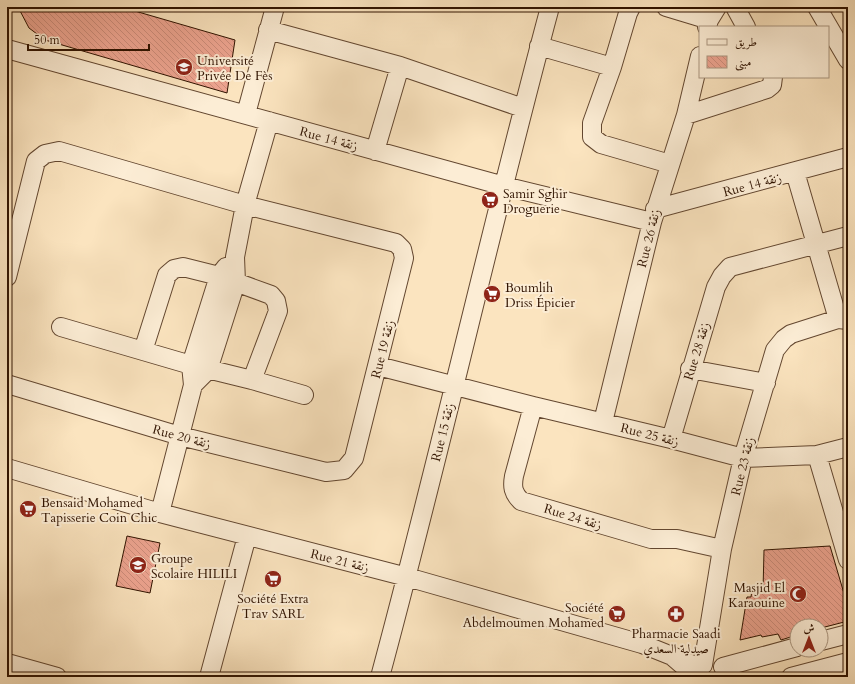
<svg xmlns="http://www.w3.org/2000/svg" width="855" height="684" font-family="Cardo,Amiri,serif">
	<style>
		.building { fill: url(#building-back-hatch); stroke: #301300 }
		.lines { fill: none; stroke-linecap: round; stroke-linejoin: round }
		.minor-casing { stroke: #634730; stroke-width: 20 }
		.minor { stroke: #fcedd5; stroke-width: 18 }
		.labels { text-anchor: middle; stroke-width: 4; stroke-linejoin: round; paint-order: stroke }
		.poi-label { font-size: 13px; fill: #301300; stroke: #fcedd5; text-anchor: start }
		.street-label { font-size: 13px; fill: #301300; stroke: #fcedd5 }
	</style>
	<defs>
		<pattern id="building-back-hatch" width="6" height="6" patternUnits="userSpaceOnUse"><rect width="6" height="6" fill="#eda490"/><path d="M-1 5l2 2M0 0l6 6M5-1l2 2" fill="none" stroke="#cc8c7a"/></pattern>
	</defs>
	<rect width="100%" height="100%" fill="#fbe4bf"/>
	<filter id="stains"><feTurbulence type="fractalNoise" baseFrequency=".005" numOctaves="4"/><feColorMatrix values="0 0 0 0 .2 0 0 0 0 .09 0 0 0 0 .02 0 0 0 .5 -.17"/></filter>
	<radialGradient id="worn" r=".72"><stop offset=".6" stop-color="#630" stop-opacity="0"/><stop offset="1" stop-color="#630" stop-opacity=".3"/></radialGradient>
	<path class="building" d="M18,7h103l114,33 -8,53 -182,-53 -16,-12z
		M127,536l33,7 -10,50 -34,-7z
		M830,546l18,61v14l-27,7v-2h-24v9l-16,5 -3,-6 -16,3 -1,-2 -21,5 7,-43h4l1,-7 11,1 1,-41z"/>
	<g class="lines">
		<defs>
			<path id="minor" d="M631,7l-3,6 -16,54 -20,56v14l9,7 69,20
				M666,7l43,13
				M735,7l11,20
				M817,7l31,53
				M707,27l2,-7 8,-13
				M268,30l132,36 123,42
				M539,46l73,21
				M7,49l497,137 148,36
				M246,114l29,-107
				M686,115l81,-26 5,-4 1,-8
				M375,151l25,-85
				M795,172l43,147
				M655,209l193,-52
				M7,277l29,-116 9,-7 14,-3 186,54 151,38 6,6 2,9 -50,200 -10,12 -18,2 -146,-36 -173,-52
				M61,327l130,38 61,15 52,15
				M143,351l24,-76 7,-6 9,-2 36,9 52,19 5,6 2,10 -26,69
				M378,366l155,40 138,33 72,19 74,-3 31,-8
				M690,369l76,14
				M193,385l15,-15 28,-88 -1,-25 10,-52 24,-84
				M533,406l-19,70c-2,11 -1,17 7,25l130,38h26l45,10
				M603,422l49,-200 34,-107 14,-59
				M671,439l45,-152 6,-11 8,-9 118,-31
				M817,455l31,105
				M7,468l153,45 247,64 235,67 30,12
				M160,513l33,-128 -2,-20 28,-89 7,-9
				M821,641l27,-7
				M7,663l50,14
				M703,665l19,-116 21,-91 32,-108 9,-11 7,-5 47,-15 10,1
				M723,667l74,-20
				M694,675l-22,-19 28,12
				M209,677l38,-141
				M380,677c60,-222 110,-447 170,-670
				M791,677l57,-15"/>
		</defs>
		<use href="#minor" class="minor-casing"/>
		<use href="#minor" class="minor"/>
	</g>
	<defs>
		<symbol id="school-disc" viewBox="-11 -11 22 22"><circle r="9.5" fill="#8f2418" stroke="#fcedd5"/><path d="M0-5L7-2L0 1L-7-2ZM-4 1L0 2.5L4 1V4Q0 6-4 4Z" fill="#fff"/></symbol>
		<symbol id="supermarket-disc" viewBox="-11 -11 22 22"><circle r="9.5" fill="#8f2418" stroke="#fcedd5"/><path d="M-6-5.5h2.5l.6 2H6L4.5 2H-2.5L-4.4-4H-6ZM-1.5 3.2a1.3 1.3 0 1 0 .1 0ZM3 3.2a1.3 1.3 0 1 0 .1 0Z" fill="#fff"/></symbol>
		<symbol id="mosque-disc" viewBox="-11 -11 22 22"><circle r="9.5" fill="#8f2418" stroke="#fcedd5"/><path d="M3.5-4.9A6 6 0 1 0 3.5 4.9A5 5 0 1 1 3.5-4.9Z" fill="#fff"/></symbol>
		<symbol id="pharmacy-disc" viewBox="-11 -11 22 22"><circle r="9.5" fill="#8f2418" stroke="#fcedd5"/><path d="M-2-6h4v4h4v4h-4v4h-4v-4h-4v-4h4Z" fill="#fff"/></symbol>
	</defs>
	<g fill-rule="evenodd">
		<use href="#school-disc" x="174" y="57" width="20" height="20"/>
		<use href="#supermarket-disc" x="480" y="190" width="20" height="20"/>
		<use href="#supermarket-disc" x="482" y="284" width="20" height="20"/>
		<use href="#supermarket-disc" x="18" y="499" width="20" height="20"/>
		<use href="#school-disc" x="128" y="555" width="20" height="20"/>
		<use href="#supermarket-disc" x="263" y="569" width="20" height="20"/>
		<use href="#mosque-disc" x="788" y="584" width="20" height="20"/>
		<use href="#supermarket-disc" x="607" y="604" width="20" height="20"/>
		<use href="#pharmacy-disc" x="666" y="604" width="20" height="20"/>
	</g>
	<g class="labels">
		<g class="poi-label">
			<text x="197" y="65">Université<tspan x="197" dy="15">Privée De Fès</tspan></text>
			<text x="503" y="198">Samir Sghir<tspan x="503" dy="15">Droguerie</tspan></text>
			<text x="505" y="292">Boumlih<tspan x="505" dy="15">Driss Épicier</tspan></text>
			<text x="41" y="507">Bensaid Mohamed<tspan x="41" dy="15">Tapisserie Coin Chic</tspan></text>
			<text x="151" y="563">Groupe<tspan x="151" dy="15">Scolaire HILILI</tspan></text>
			<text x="785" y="592" text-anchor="end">Masjid El<tspan x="785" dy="15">Karaouine</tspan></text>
			<text x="273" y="603" text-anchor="middle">Société Extra<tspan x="273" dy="15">Trav SARL</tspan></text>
			<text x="604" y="612" text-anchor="end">Société<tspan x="604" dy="15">Abdelmoumen Mohamed</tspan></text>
			<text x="676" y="638" text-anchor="middle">Pharmacie Saadi<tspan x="676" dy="15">صيدلية السعدي</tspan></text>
		</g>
		<g class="street-label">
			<text transform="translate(329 138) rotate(15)" y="5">Rue 14 زنقة</text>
			<text transform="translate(752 184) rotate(-15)" y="5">Rue 14 زنقة</text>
			<text transform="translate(648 238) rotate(-76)" y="5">Rue 26 زنقة</text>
			<text transform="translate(382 349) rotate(-76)" y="5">Rue 19 زنقة</text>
			<text transform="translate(696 351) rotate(-73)" y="5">Rue 28 زنقة</text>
			<text transform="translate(442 432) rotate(-76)" y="5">Rue 15 زنقة</text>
			<text transform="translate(650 434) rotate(14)" y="5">Rue 25 زنقة</text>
			<text transform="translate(182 436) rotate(15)" y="5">Rue 20 زنقة</text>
			<text transform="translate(742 466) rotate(-76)" y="5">Rue 23 زنقة</text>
			<text transform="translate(573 516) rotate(17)" y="5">Rue 24 زنقة</text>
			<text transform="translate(340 560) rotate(14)" y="5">Rue 21 زنقة</text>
		</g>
	</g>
	<rect width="855" height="684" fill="none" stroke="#fbe4bf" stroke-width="24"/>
	<rect x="8" y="8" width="839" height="668" fill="none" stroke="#301300" stroke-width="2"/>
	<rect x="12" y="12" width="831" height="660" fill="none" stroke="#301300"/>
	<rect x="699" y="26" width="130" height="52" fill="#fcedd5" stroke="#aa9680"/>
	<rect x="707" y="39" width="20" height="6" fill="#fcedd5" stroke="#aa9680"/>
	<text x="735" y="46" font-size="12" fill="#301300">طريق</text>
	<rect x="707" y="56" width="20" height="12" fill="url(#building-back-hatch)" stroke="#aa9680"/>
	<text x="735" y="66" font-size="12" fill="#301300">مبنى</text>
	<g transform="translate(809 638)"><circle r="19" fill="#fcedd5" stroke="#aa9680"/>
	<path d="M0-3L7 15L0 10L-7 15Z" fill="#8f2418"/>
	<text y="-6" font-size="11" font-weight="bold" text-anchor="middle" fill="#301300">ش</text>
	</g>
	<path d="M28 44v6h121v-6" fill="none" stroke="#301300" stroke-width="2"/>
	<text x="34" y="44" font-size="12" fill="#301300" stroke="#fcedd5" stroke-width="3" paint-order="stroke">50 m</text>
	<rect width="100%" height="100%" filter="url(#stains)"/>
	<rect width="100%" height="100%" fill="url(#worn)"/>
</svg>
